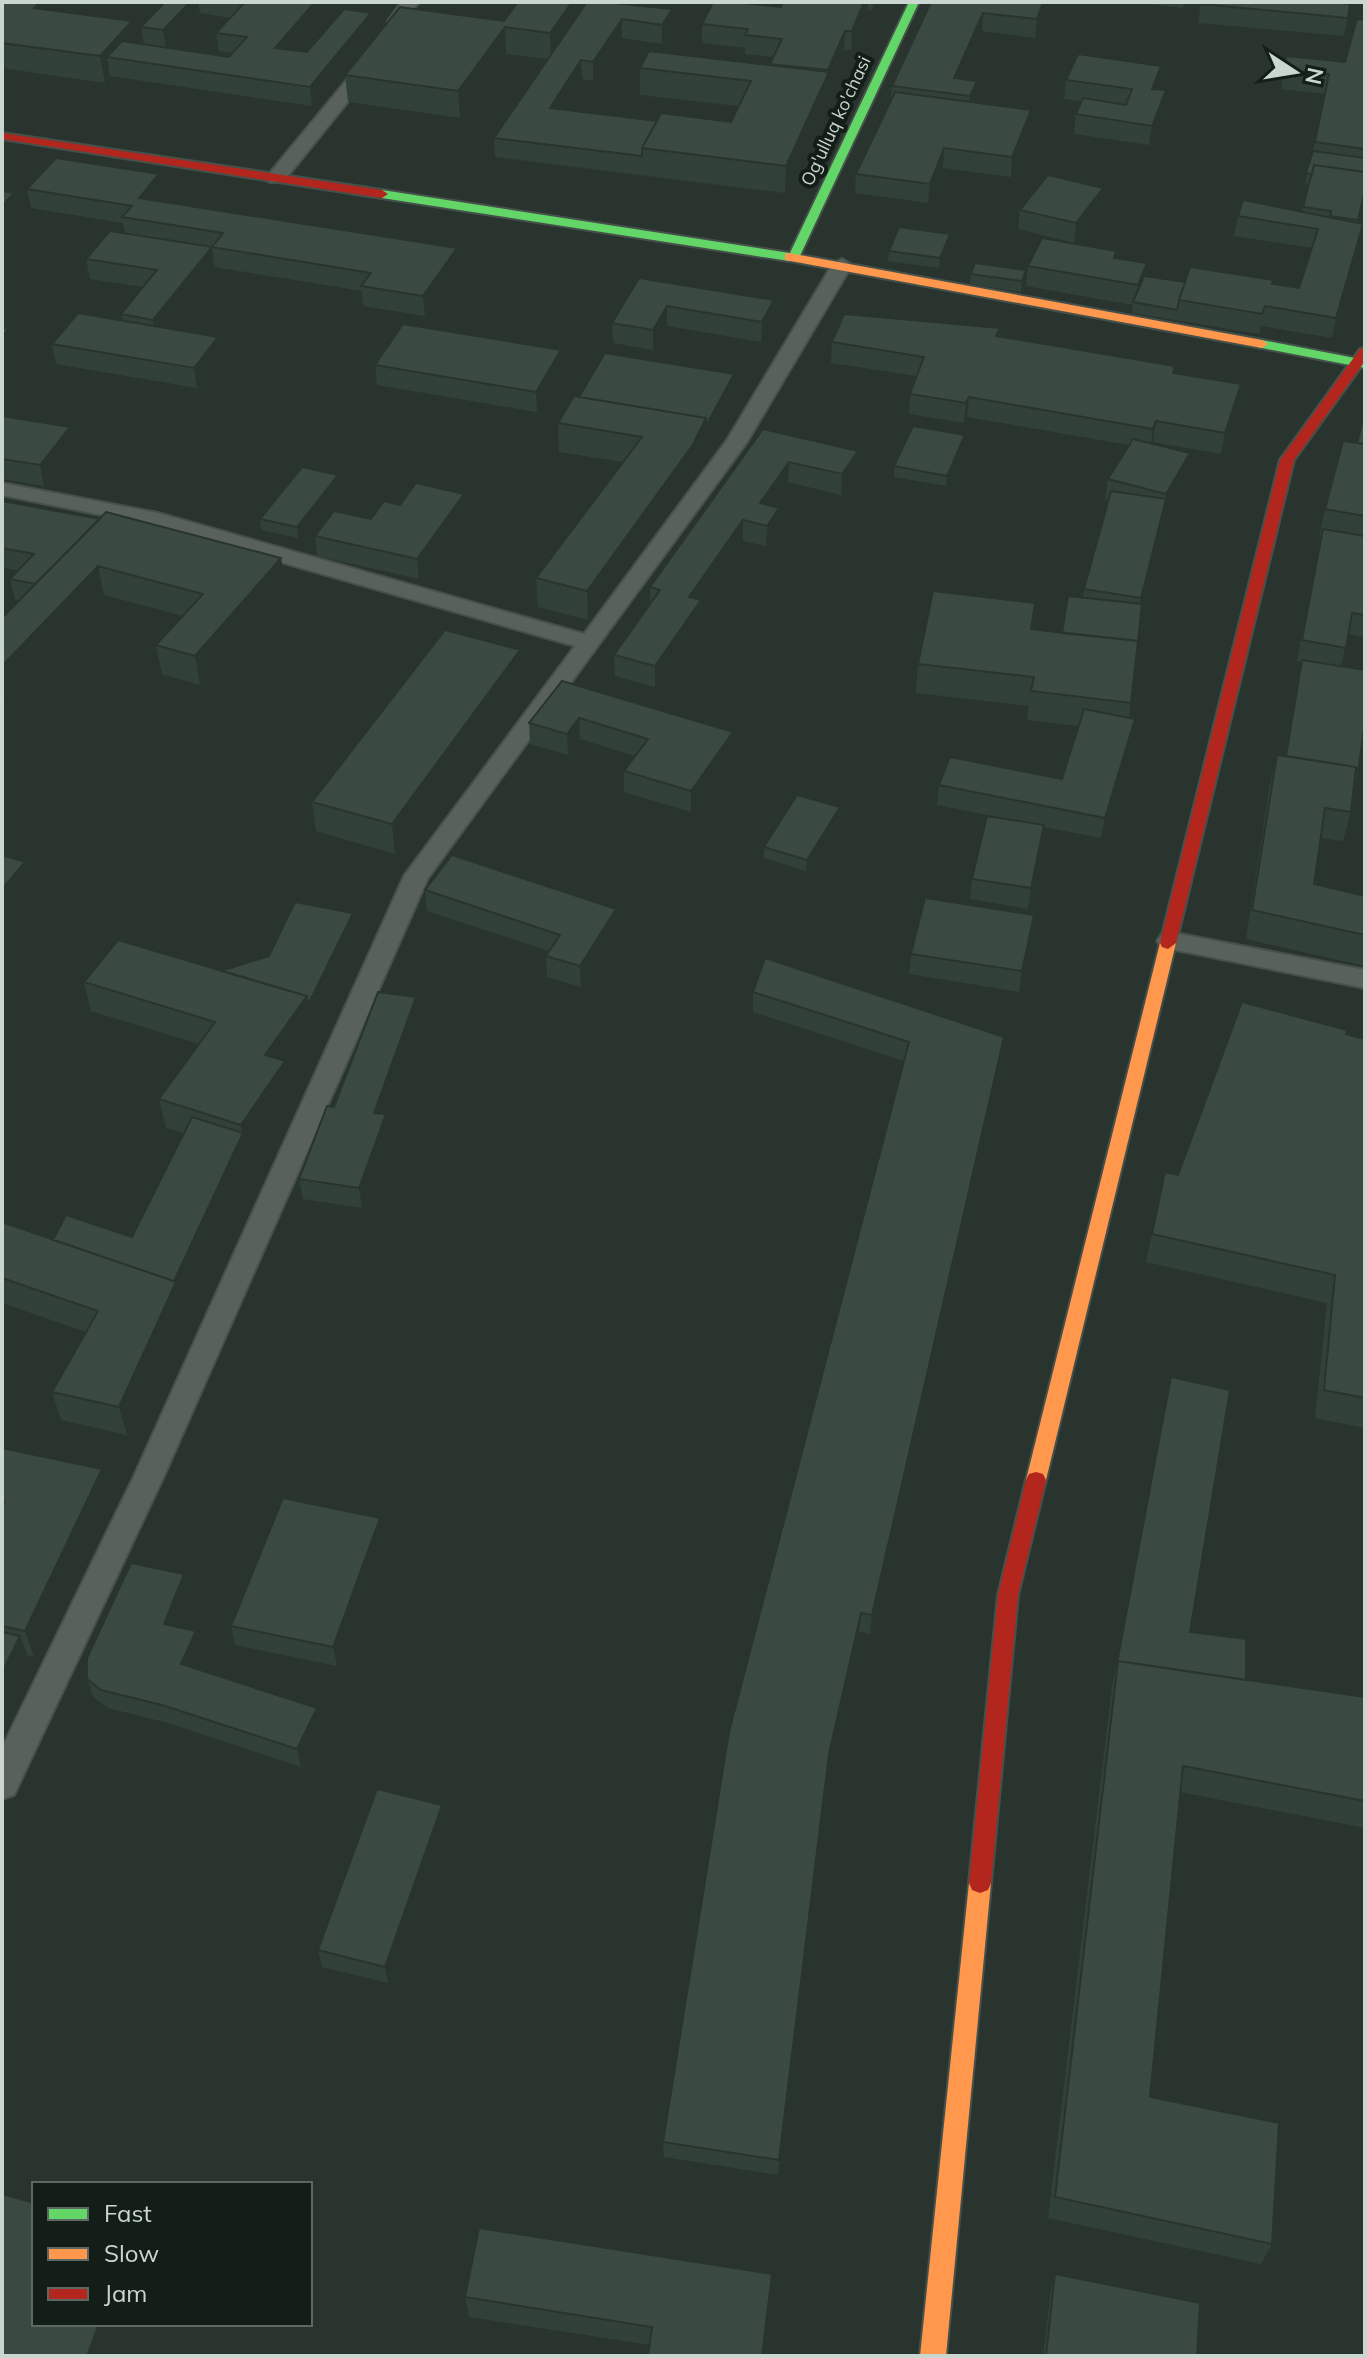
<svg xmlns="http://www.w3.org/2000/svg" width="1367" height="2358" font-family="Mulish,sans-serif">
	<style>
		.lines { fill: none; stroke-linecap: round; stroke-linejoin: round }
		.lane-casing { stroke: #46504b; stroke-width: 4 }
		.fast-casing { stroke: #46504b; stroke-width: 4 }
		.slow-casing { stroke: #46504b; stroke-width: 4 }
		.jam-casing { stroke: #46504b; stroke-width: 4 }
		.lane { fill: #59615d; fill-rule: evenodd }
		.fast { fill: #63d668; fill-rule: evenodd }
		.slow { fill: #ff974d; fill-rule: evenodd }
		.jam { fill: #b3261e; fill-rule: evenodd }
		.wall { fill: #32403a; fill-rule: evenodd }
		.shaded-wall { fill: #29342f }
		.building { fill: #3a4a43; stroke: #29342f; stroke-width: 2 }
		.labels { text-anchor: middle; stroke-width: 8; stroke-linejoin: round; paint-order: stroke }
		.far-street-label { font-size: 18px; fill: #cad6d0; stroke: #141e19 }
	</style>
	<rect width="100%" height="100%" fill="#29342f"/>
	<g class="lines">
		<defs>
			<path id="lane" d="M402,2h17l-15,19 -3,15 -118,146h-14v-8l118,-143 1,-10z
				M842,259l10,6 -105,177 -319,436 -264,598 -150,319 -12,4v-51l132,-272 270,-600 171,-230 -428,-122 -145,-29v-12l156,30 426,121 143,-194 105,-175z
				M1170,932l195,38v18l-204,-41 -4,-6 4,-6z"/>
			<path id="fast" d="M909,2h10l-121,258 -9,1 -407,-63 -6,-4 6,-4 408,63z
				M1262,340l103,20v8l-108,-21 -1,-3z"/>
			<path id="slow" d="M789,253l473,87 6,4 -6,4 -477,-88v-6z
				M1168,937l8,6 -130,537 -3,6 -7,2 -7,-2 -3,-6 134,-537z
				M980,1873l8,3 3,7 -45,473h-26l49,-473 3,-7z"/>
			<path id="jam" d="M2,133l380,57 6,4 -6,4 -380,-59z
				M1365,348v13l-71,99 -118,483 -8,6 -6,-2 -2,-4 120,-483 80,-111z
				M1036,1472l7,2 3,6 -28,115 -27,288 -3,7 -8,3 -8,-3 -3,-7 29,-288 28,-115 3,-6z"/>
		</defs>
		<use href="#lane" class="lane-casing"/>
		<use href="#fast" class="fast-casing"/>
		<use href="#slow" class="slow-casing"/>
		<use href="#jam" class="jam-casing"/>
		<use href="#lane" class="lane"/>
		<use href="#fast" class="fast"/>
		<use href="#slow" class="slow"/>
		<use href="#jam" class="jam"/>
	</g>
	<path class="wall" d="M2,2h43l1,8 86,11 4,22 8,2 -3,-18 24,-25h158l1,11 -32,37 15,2 66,-20 -61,74 -202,-30 -5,7 -103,-15zM200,13l30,5 -14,15 3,18 13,2 -3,4 -62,-9z
		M602,2l70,26 -10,16 -40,-6 -29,43 -11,-2 -20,30 95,12 74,1 7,-16 -98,-11v-27l130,-3 3,-8 -28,-3v-6l-43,-5v-19l79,-17 2,-5h92l-3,8h-4l-17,40h-7l-16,37v12l-43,94 -290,-36 -1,-19 53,-79 -41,-5 -46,64 -112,-16 -3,-27 159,-54z
		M931,2l111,17 -7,19 -53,-7 -21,48 14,21 -1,3 57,7 -2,19 -18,48 -68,-9 -15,35 -73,-10 1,-19 35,-73 1,-15z
		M1133,2h51l-1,6z
		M1201,2l149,2 -6,32 -146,-13z
		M1365,2v190l-7,31 1,21 -27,94 -71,-12 -2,8 -127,-21 1,-8 -107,-19 2,-20 87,-8 32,5 -2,13 40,6 87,2 27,4 13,-40 -78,-12 4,-20 64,-4 7,-28 -4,-1 8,-32 12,-57 -44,-5 5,-33 59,6 17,-42z
		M1161,66l-4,23 6,21 -14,35 -75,-11 2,-20 5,-13 -17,-2 2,-19z
		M1103,188l-2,20 -27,35 -56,-14 2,-19z
		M27,189l136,4 -6,8 302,67 -34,48 -62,-10 -1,-15 -148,-24 -48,61 52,9 3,20 -24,31 -141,-24 -4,-20 70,-23 -1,-7 22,-27 -53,-8 -4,-20 39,-26 -2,-10 -92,-15z
		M949,244l-10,24 -51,-7 1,-10z
		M971,274l54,7 -4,11 -51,-8z
		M639,278l135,22 -1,20 -12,22 -94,-16 -14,24 -40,-7 -1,-20z
		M1000,328l-1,8 176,30 -1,7 63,31 -16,50 -68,-12 -1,1 38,10 -4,20 -22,39 -23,92 -12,114 6,1 -3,21 -31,98 -57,-11 -3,19 -13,63 -58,-10 2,-20 30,-61 -65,-13 2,-20 123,-6 17,-53 -52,-6 2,-14 -113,-13 2,-29 117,-61 -3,26 30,4 21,-35 1,-9 24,-89 -3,-1 3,-20 21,-34 -162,-28 -3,6 -55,-9 1,-20 6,-18 -85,-13 1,-21z
		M561,350l1,20 -25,42 -160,-27 -2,-20z
		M734,374l-1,20 -41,80 -104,146 -50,-13 -2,-29 87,-116 -64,-10 -1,-29 21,-26z
		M1365,411v226l-17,-3 -7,33 17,105 -5,18 -2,22 -8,29 -22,-3 -7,46 51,12v70l-119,-27 24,-155 7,-29 8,1 16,-94 -4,-1 24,-123h-2l6,-29 32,-66z
		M2,416l72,32 -30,38 -42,-7z
		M763,429l95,22 -1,21 -16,23 -53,-13 -17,24 8,2 -1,20 -12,18 -23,-5 -42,59v21l-46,66 -40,-11 -1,-21 36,-51v-17z
		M965,435l-1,11 -18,40 -52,-9v-11z
		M338,475l1,11 -41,52 -37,-8 -1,-11z
		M464,494l2,20 -47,65 -102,-23 -2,-20 56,-17 29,-14z
		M2,501l279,57 4,29 -85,98 -38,-11 -6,-29 27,-29 -79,-21 -85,5h-4l-5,-21 8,-8 -16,-4z
		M520,650l2,29 -127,175 -79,-23 -4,-29z
		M562,681l171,71 -42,60 -67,-20v-21l11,-15 -55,-17 -12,16 -38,-11 -1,-21z
		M840,807l-1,10 -33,54 -42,-13v-11z
		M425,890l191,19 1,21 -36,57 -34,-10 -1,-21 3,-5 -122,-40z
		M1034,915l-3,21 -12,56 -110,-18 2,-20z
		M356,933l-45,92 -26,38 5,27 -43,63 -67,146 3,11 -56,125 -66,-15 -9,-28 34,-60 -84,-29v-81l51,18 79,-3 52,-104 -18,-5 -7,-29 40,-55 -108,-33 -7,-29 137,-11z
		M753,992l251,45 -3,21 -131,576 -11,-2 -32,140 -49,403 -114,-18 -1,-15 241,-1081 -151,-49z
		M416,997l2,21 -34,96 4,21 -26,73 -59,-9 -4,-20 35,-72z
		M1346,1034l19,5v389l-50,-10 12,-115 -181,-41 19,-90 13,3z
		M1171,1377l19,255 56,48 119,17v131l-185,-36 -30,305 122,147 -11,20 -213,-46 64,-531z
		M2,1448l108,48 -76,161 -8,-2 -24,52z
		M383,1537l-46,129 -102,-21 -4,-19z
		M184,1574l6,19 -14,33 20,5 5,18 -8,19 124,40 4,18 -20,41 -133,-44 -60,-15 -15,-11 -6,-18z
		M445,1822l-57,161 -66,-16 -4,-17z
		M772,2274l-9,82h-115l2,-11 -181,-28 -4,-20z
		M1055,2274l142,82h-154l8,-67z"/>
	<path class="shaded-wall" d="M40,2h5l4,22 -15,-16z
		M190,2h8l2,11 -34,36 -3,-19z
		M315,2h8l1,11 -46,54 -3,-19z
		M572,2h19l-40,58 -1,-27z
		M864,2h4v8l-17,40 1,-19z
		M1044,2l-2,17 -7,19 2,-19z
		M672,9v19l-10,16v-19z
		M371,13l2,19 -61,74 -2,-19z
		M983,13l-1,18 -28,63v-16z
		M622,19v19l-29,43v-19z
		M132,21l5,27 -30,9 3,19 -5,7 -5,-27z
		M505,27l1,27 -46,64 -2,-27z
		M845,31l-1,19 -16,37v12l-43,94 1,-27 42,-92v-4z
		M581,60l1,19 -32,48v-19z
		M1161,66l-2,19 -9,23 2,-19z
		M977,81l-2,19 -6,15 1,-19z
		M1166,90l-3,20 -14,35 3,-19z
		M1031,110l-2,19 -18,48 1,-20z
		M944,148l-1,20 -15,35 2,-19z
		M159,174l4,19 -21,24 -3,-19z
		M1103,188l-2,20 -27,35 2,-20z
		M14,193l6,27 -18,20v-34z
		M1363,224l-4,20 -27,94 4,-20z
		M950,234l-1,10 -10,24 1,-10z
		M212,247l2,20 -58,73 -3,-20z
		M457,248l2,20 -34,48 -2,-20z
		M1147,263l-3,20 -8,22 2,-20z
		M1026,270l-1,11 -4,11 1,-11z
		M774,300l-1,20 -12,22 1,-20z
		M667,306v20l-14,24v-20z
		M9,329l6,28 -13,15v-36z
		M218,337l3,20 -24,31 -3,-20z
		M561,350l1,20 -25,42 -1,-20z
		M734,374l-1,20 -41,80 -104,146 -1,-29 119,-173z
		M1241,384l-4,20 -16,50 4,-21z
		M969,397l-2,20 -3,6 2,-20z
		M1156,421l-3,21 -3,7 3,-20z
		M70,427l4,21 -30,38 -4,-21z
		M965,435l-1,11 -18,40 1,-10z
		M858,451l-1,21 -16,23 1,-21z
		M1190,453l-4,20 -22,39 -26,106 3,-20 22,-88 3,-16z
		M789,462l-1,20 -29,42 1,-21z
		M338,475l1,11 -41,52 -1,-11z
		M464,494l2,20 -47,65 -2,-20z
		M779,508l-1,20 -12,18 1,-20z
		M743,520v21l-42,59v21l-46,66v-21l34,-69z
		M281,558l4,29 -85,98 -5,-29z
		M98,566l6,29 -102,108v-37z
		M520,650l2,29 -127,175 -3,-30z
		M579,718l1,21 -12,16 -1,-21z
		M1135,719l-3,21 -31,98 4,-20z
		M733,732v20l-42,60v-21z
		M840,807l-1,10 -33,54 1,-11z
		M1044,825l-3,21 -13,63 3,-21z
		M25,862l6,21 -29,33v-27z
		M616,909l1,21 -36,57 -1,-21z
		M353,913l3,20 -45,92 -3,-20z
		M1034,915l-3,21 -12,56 3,-21z
		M307,996l4,29 -26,38 5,27 -43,63 -6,-28 24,-70z
		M416,997l2,21 -41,116 -3,-21z
		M1004,1037l-3,21 -131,576 2,-19z
		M386,1114l2,21 -26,73 -3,-20z
		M243,1133l4,20 -67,146 3,11 -56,125 -8,-28 52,-119z
		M102,1469l8,27 -76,161 -9,-26z
		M380,1518l3,19 -46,129 -4,-19z
		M184,1574l6,19 -21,49 -5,-18z
		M861,1613l-2,19 -32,140 -49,403 51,-421z
		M196,1631l5,18 -15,34 -5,-19z
		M20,1636l7,18 -25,53v-34z
		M317,1708l4,18 -20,41 -4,-18z
		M442,1805l3,17 -57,161 -3,-16z
		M772,2274l-9,82h-1z
		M99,2324h17l-12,32h-17z"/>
	<path class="building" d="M2,2h38l-6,6 98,13 -32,35 -98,-13z
		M165,2h25l-27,28 -22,-3z
		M245,2h70l-40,46 32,4 37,-43 27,4 -61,74 -203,-30 15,-16 107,16 18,-20 -31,-4z
		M518,2h54l-22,31 -45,-6 -47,64 -113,-16 55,-68 104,14z
		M587,2h15l70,7 -10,16 -40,-6 -29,43 -12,-2 -31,48 107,13 -15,27v8l-148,-18z
		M713,2h21l47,5 2,-5h81l-12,29h-7l-17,39 -58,-6 12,-25 -37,-4 3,-6 -46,-5z
		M931,2h112l-6,17 -54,-6 -29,65 23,3 -7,15 -78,-10z
		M1201,2h135l14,2 -2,14 -147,-14z
		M1357,19l8,1v129l-50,-7 14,-68 -45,-4 2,-14 59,6z
		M649,51l180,21 -43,94 -144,-18 19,-35 70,9 20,-41 -111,-13z
		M1078,54l83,12 -9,23 14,1 -14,36 -76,-12 7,-16 43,7 6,-16 -66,-9z
		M895,92l136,18 -19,47 -68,-9 -14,36 -74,-10z
		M1313,151l52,7v14l-51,-7 -2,9 -6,-1z
		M56,158l103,16 -20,24 318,50 -34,48 -62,-10 10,-13 -159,-26 -59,73 -32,-6 36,-44 -71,-11 24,-28 102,16 11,-14 -101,-16 10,-11 -105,-17z
		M1314,165l51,7v18l-7,30 -28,-4 1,-5 -28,-4z
		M1048,175l55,13 -27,35 -56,-13z
		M2,191l12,2 -12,13z
		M1243,200l120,24 -27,94 -71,-12 -3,8 -83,-14 11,-33 83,13 -1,4 27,4 19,-59 -80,-13z
		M899,227l51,7 -10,24 -51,-7z
		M1042,238l74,13 -2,7 33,5 -9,22 -110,-19z
		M975,263l51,7 -4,11 -51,-7z
		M1144,276l41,6 -6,18 -2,10 -44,-8z
		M639,278l135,22 -12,22 -95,-16 -14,24 -41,-7z
		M78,313l140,24 -24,31 -142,-24z
		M844,314l156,14 -4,8 179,30 -2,7 68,11 -16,49 -69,-12 -3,8 -184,-32 -3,6 -56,-9 14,-37 -92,-15z
		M403,324l158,26 -25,42 -161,-27z
		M2,328l7,1 -7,7z
		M605,353l129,21 -28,52v-8l-127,-21z
		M574,396l132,22 -14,28 -105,145 -51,-13 106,-141 -84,-14z
		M1365,411v33l-8,-1z
		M2,416l68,11 -30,38 -38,-6z
		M913,426l52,9 -18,41 -53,-10z
		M763,429l95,22 -16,23 -53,-12 -29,41 19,5 -12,18 -24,-6 -54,77 12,3 -46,66 -41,-11 46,-65 -10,-3z
		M1133,439l57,14 -24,41 -58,-15z
		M1343,441l22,3v72l-40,-7z
		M302,467l36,8 -41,52 -37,-8z
		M416,483l48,11 -47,65 -102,-23 19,-25 37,8 13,-18 16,4z
		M1111,491l55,8 -25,99 -57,-9z
		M2,501l98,18 -65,65 -25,-5 24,-25 -32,-6z
		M106,512l175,46 -86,98 -39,-11 47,-51 -105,-28 -96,100v-48z
		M1323,529l42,7v79l-13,-2 -6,35 -44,-8z
		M933,591l102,12 -4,26 107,12 -7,62 -100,-12 3,-14 -116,-13z
		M1068,596l74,8 -4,37 -76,-8z
		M445,630l75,20 -128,174 -80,-22z
		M1302,660l63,10v51l-7,51 -2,-1v-4l-70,-11z
		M562,681l171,51 -42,59 -67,-20 24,-32 -69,-21 -12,16 -38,-11z
		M1084,709l51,10 -30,99 -166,-33 11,-28 112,22z
		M1277,755l79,12 -5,45 -26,-4 -11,76 51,12v39l-113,-25z
		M797,795l43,12 -33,53 -43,-13z
		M987,816l57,9 -13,63 -59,-9z
		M2,855l23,7 -23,27z
		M452,855l164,54 -36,57 -34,-10 14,-21 -135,-45z
		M925,898l109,17 -12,56 -111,-17z
		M295,902l58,11 -45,92 -1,-9 -86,-25 48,-15z
		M118,940l189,56 -42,59 20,6 -44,64 -82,-26 56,-77 -131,-40z
		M765,958l239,79 -132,578 -11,-2 -32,141 -50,406 -116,-18 66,-410 180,-690 -156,-50z
		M378,992l38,5 -42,116 12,1 -27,74 -60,-9 28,-73 7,1z
		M1242,1002l105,28 -1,4 19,5v359l-41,-8 11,-115 -183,-41 13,-62 13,3z
		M192,1117l51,16 -69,148 -121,-41 13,-25 66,22z
		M2,1222l174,60 -57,125 -67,-15 46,-81 -96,-33z
		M1171,1377l59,13 -40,242 56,7v41l-128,-19 -2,7z
		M2,1448l100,21 -77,162 -23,-5v-120l2,-4h-2z
		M283,1498l97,20 -47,129 -102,-21z
		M131,1563l53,11 -20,50 32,7 -15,33 136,44 -20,41 -135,-44 -61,-15 -14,-11v-21z
		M2,1632l18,4 -18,37z
		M1118,1661l247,36v104l-182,-35 -33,331 129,26 -7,121 -217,-47z
		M377,1789l65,16 -57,162 -67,-17z
		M2,2194l32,9v121h65l-12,32h-85z
		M479,2228l293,46 -10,82h-114l4,-29 -187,-30z
		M1055,2274l145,29 -3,53h-151z"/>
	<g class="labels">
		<g class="far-street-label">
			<text transform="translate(836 121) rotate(-65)" y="6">Og'ulluq ko'chasi</text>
		</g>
	</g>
	<rect width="1367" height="2358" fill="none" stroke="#cad6d0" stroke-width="8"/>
	<rect x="32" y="2182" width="280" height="144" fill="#141e19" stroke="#5d6862" stroke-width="2"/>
	<rect x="48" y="2208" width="40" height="12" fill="#63d668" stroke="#5d6862" stroke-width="2"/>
	<text x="104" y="2222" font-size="24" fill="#cad6d0">Fast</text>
	<rect x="48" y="2248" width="40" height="12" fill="#ff974d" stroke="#5d6862" stroke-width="2"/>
	<text x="104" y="2262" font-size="24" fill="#cad6d0">Slow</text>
	<rect x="48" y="2288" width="40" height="12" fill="#b3261e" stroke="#5d6862" stroke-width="2"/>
	<text x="104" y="2302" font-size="24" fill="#cad6d0">Jam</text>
	<g transform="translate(1295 72) rotate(102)" stroke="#141e19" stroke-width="6" paint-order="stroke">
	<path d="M0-6L14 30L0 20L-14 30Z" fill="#cad6d0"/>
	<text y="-12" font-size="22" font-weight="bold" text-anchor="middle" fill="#cad6d0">N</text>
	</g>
</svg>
